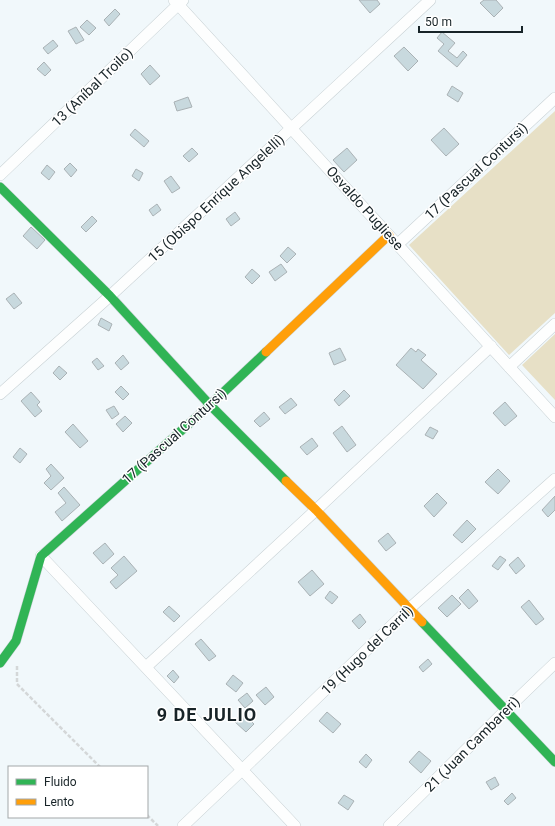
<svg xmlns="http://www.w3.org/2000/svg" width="555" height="826" font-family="Roboto,sans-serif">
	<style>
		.green { fill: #e7e0c6 }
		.building { fill: #c8d9de; stroke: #aab2b5 }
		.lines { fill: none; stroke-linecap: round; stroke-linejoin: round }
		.street-casing { stroke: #c8d1d4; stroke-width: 12 }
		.fast-casing { stroke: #c8d1d4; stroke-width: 10 }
		.slow-casing { stroke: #c8d1d4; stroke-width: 10 }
		.path { stroke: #d4d7d8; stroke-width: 2.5; stroke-dasharray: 4 2; stroke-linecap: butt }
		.street { stroke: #fdfefe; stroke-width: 11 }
		.fast { stroke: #30b455; stroke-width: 9 }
		.slow { stroke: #ff9f0a; stroke-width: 9 }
		.labels { text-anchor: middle; stroke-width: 3; stroke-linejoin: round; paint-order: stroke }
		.street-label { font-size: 14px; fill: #182428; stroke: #fff }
		.district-label { font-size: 18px; font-weight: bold; letter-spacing: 1px; fill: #182428; stroke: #fff }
	</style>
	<rect width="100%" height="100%" fill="#f1f8fb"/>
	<path class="green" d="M555,111v202l-46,42 -100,-110z
		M555,334v66l-33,-35z"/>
	<path class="building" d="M359,0h18l3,4 -10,9z
		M484,0h12l7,8 -9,9 -14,-14z
		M115,9l5,5 -11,12 -5,-6z
		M87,20l9,8 -7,7 -9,-8z
		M76,27l8,13 -8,4 -8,-13z
		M442,32l13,11 -7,8 9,7 6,-7 4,4 -10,12 -19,-16 6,-7 -7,-6z
		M53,40l5,6 -10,8 -5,-6z
		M404,47l14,14 -10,10 -14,-15z
		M44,62l7,8 -6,6 -8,-7z
		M150,65l10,11 -10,9 -9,-11z
		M452,86l11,7 -5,9 -11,-7z
		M188,97l4,10 -15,4 -3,-9z
		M444,128l15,16 -13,12 -15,-16z
		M135,129l14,12 -5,6 -14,-12z
		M192,148l6,6 -9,8 -6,-6z
		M347,148l10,12 -13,12 -11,-12z
		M70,163l7,7 -6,7 -7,-8z
		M47,165l8,7 -6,8 -8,-7z
		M136,169l7,4 -4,8 -7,-5z
		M171,176l9,12 -8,5 -8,-12z
		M157,204l4,6 -8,6 -4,-6z
		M235,212l5,7 -9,7 -5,-7z
		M92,216l5,5 -11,11 -5,-5z
		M31,227l14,13 -8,9 -14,-13z
		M288,247l8,7 -9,9 -7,-7z
		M281,264l6,8 -12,9 -6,-9z
		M252,269l8,7 -8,8 -7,-7z
		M14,293l8,10 -8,6 -8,-10z
		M101,318l11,6 -3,7 -11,-6z
		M340,348l6,12 -12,5 -5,-12z
		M411,348l5,4 2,-3 8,6 -5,5 16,14 -14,15 -27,-24z
		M123,355l6,8 -8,7 -6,-7z
		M97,358l7,8 -6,4 -6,-8z
		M59,366l8,7 -7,7 -7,-7z
		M121,386l8,8 -6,6 -8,-8z
		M344,390l6,6 -11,10 -5,-6z
		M31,392l9,10 -3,3 5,6 -7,6 -14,-16z
		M291,398l6,7 -12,9 -6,-7z
		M505,402l12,14 -12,10 -12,-13z
		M114,406l5,8 -7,5 -6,-9z
		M264,412l6,7 -10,8 -6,-6z
		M125,416l7,7 -9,9 -7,-8z
		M73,424l15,17 -8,7 -15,-16z
		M342,426l14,19 -9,7 -14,-19z
		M430,427l8,4 -5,8 -8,-4z
		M312,438l6,8 -11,9 -7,-8z
		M20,448l7,6 -7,9 -7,-6z
		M51,464l13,14 -13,12 -7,-7 7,-7 -5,-7z
		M498,469l12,12 -12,13 -13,-12z
		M64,487l16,18 -18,16 -7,-9 11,-9 -8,-10z
		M437,493l10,10 -13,14 -10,-11z
		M555,496v14l-7,7 -6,-7z
		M467,520l9,9 -14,14 -9,-8z
		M388,533l8,10 -10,8 -8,-10z
		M105,543l9,11 -11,10 -10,-11z
		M124,556l13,15 -21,18 -6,-7 8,-7 -7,-7z
		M500,556l6,4 -8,10 -6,-4z
		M518,557l7,9 -9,8 -7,-9z
		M312,570l12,14 -14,12 -12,-14z
		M468,589l10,12 -9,8 -10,-11z
		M330,591l8,6 -6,7 -7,-6z
		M452,595l9,9 -14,13 -9,-9z
		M529,600l15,19 -8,6 -15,-18z
		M169,606l11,10 -6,6 -11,-10z
		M360,614l6,8 -7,7 -7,-8z
		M201,639l15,17 -7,5 -14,-17z
		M428,659l4,5 -9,8 -4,-5z
		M173,670l6,7 -5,6 -7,-7z
		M233,675l10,8 -7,9 -10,-8z
		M266,687l8,10 -9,8 -9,-10z
		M247,693l6,8 -8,7 -7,-8z
		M327,712l14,12 -8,9 -14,-12z
		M243,713l11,11 -8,8 -12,-11z
		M419,751l12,10 -10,12 -12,-11z
		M366,754l6,6 -6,8 -7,-6z
		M495,777l4,8 -8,5 -5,-8z
		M512,793l4,5 -8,7 -4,-4z
		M344,795l10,6 -6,9 -10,-7z"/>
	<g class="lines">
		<defs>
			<path id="street" d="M174,0l381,417
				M0,175l183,-175
				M398,244l157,-146
				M509,367l46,-43
				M0,394l110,-98 320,-296
				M41,556l254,270
				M146,667l170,-157 175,-164
				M183,826l59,-56 168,-162 145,-129
				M389,826l117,-116 49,-47"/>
			<path id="fast" d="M0,187l110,109 100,109 76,76
				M422,622l133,140
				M0,663l16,-22 25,-85 169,-151 56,-53"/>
			<path id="slow" d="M266,352l123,-117
				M286,481l30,29 106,112"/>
		</defs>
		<use href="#street" class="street-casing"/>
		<use href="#fast" class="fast-casing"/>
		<use href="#slow" class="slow-casing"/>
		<path class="path" d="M17,666v18l83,83
			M147,815l11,11"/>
		<use href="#street" class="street"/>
		<use href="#fast" class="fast"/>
		<use href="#slow" class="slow"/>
	</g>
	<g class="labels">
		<g class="street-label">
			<text transform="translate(92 87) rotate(-44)" y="5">13 (Aníbal Troilo)</text>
			<text transform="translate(476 171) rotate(-43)" y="5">17 (Pascual Contursi)</text>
			<text transform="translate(216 198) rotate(-43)" y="5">15 (Obispo Enrique Angelelli)</text>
			<text transform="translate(365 208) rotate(48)" y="5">Osvaldo Pugliese</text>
			<text transform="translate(174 436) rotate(-42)" y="5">17 (Pascual Contursi)</text>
			<text transform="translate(367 650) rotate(-44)" y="5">19 (Hugo del Carril)</text>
			<text transform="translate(472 744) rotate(-45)" y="5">21 (Juan Cambareri)</text>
		</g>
		<g class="district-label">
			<text x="207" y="721">9 DE JULIO</text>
		</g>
	</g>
	<rect x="8" y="766" width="140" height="52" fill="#ffffff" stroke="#a3a7a9"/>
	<rect x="16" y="779" width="20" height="6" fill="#30b455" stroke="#a3a7a9"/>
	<text x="44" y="786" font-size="12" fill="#182428">Fluido</text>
	<rect x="16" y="799" width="20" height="6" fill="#ff9f0a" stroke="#a3a7a9"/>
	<text x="44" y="806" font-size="12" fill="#182428">Lento</text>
	<path d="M419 26v6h103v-6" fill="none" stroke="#182428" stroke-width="2"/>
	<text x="425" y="26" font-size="12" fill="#182428" stroke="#ffffff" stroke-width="3" paint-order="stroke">50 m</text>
</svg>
